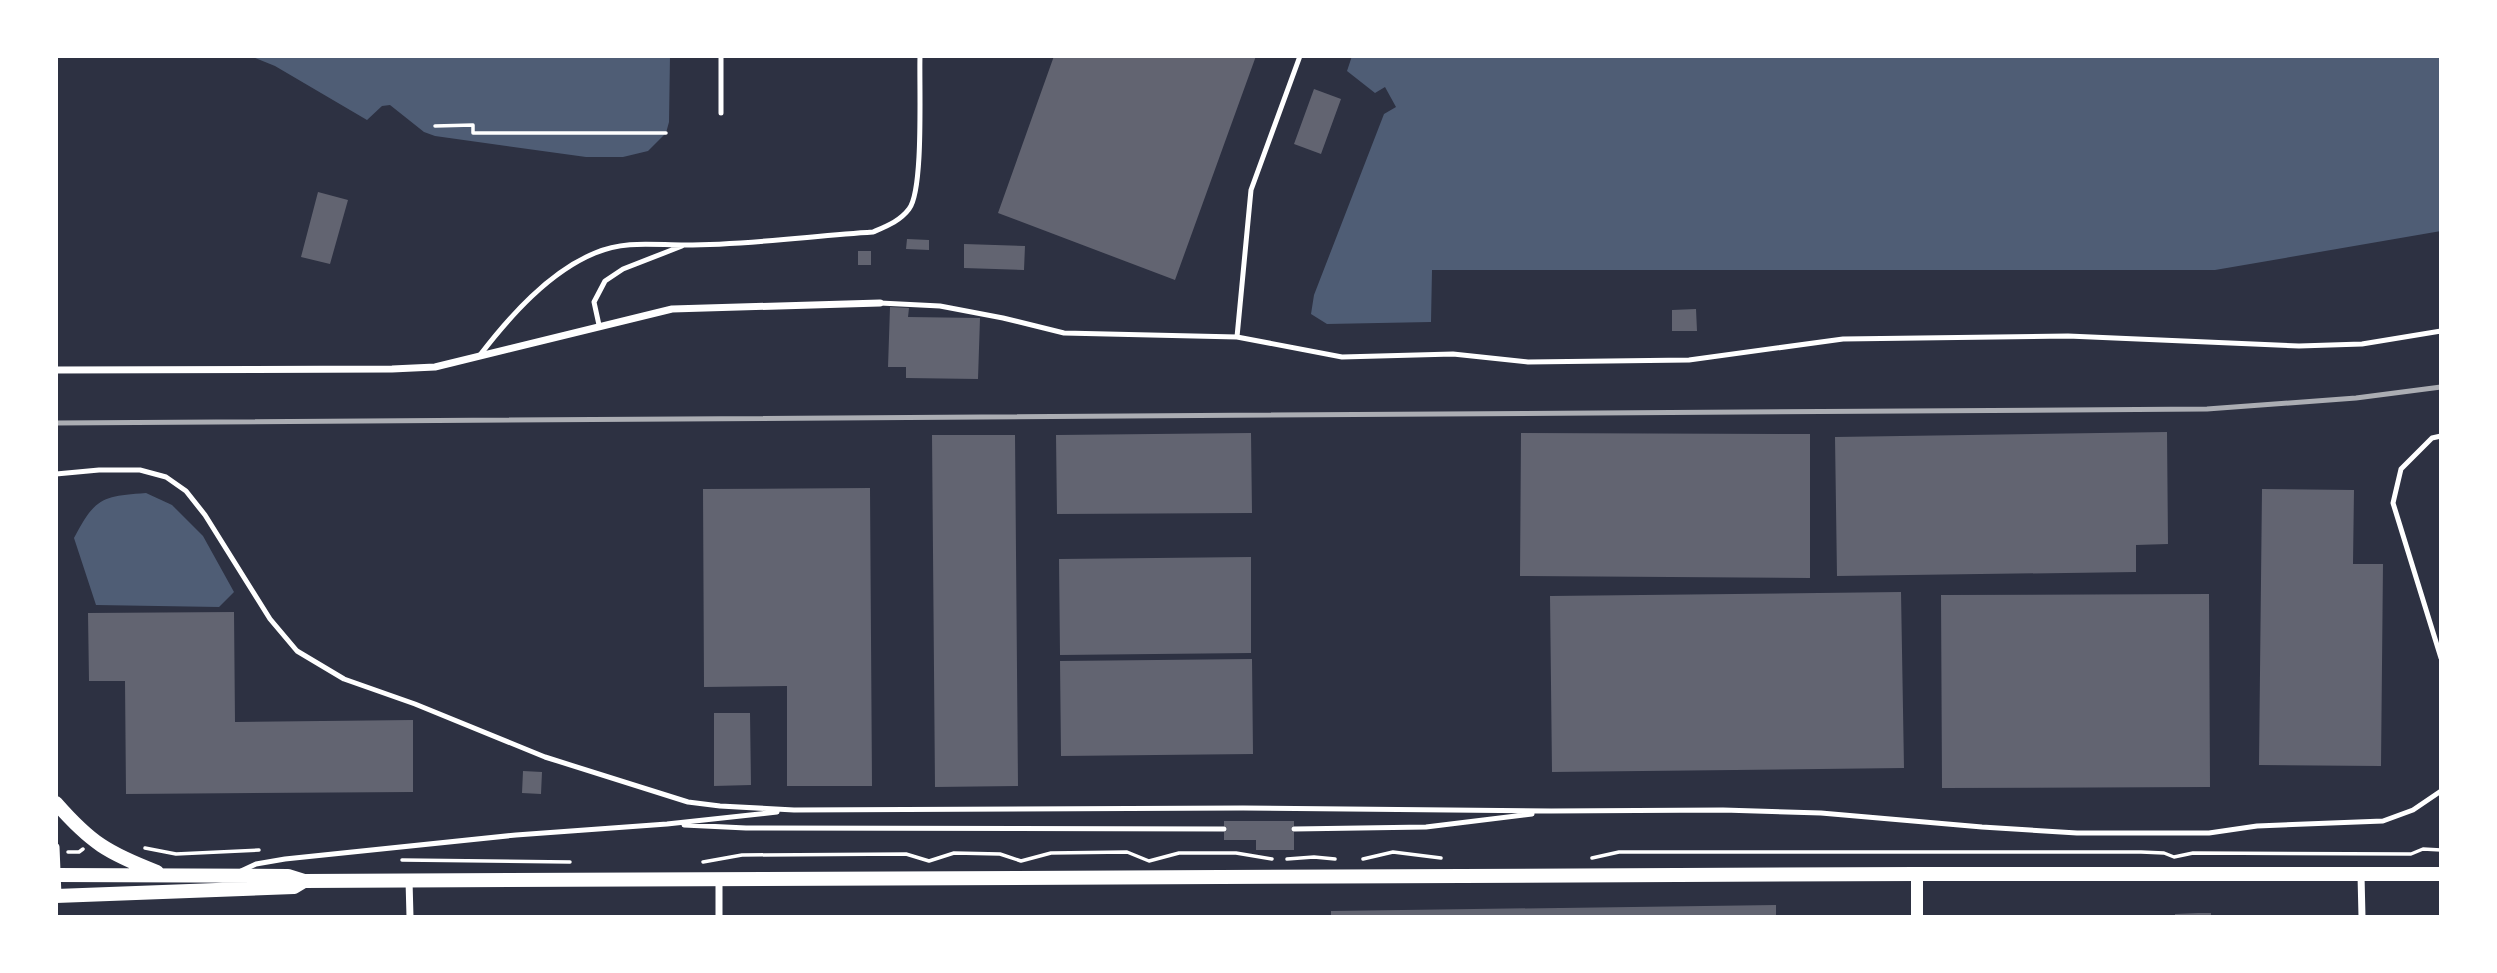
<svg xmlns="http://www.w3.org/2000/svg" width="2497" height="973" font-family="'Archivo Narrow',sans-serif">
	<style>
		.water { fill: #4f5d75 }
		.building { fill: #626471 }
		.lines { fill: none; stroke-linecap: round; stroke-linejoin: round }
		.path { stroke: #fff; stroke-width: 3.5 }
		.service { stroke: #fff; stroke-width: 5 }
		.minor { stroke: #fff; stroke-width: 7 }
		.tertiary { stroke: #fff; stroke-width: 12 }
		.secondary { stroke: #fff; stroke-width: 14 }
		.rail { stroke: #abadb3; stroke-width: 5 }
	</style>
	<rect width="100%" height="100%" fill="#2d3142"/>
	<path class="water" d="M250,56h420l-1,66 -3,11 -18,18 -25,6h-37l-151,-21 -11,-4 -34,-27 -8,1 -15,14 -92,-54z
		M1352,56h1089v175l-226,39h-783l-1,52 -104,2 -16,-10 3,-19 70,-181 12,-7 -11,-20 -10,6 -28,-22z
		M146,493l26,12 31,31 31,56 -15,15 -123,-2 -22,-67c21,-40 28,-42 72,-45z"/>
	<path class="building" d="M1054,56h202l-81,224 -177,-67z
		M1314,89l27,10 -20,55 -27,-10z
		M318,192l30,8 -18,64 -29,-7z
		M907,239l22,1v10l-23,-1z
		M964,244l61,2 -1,24 -60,-2z
		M858,251h13v14h-13z
		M890,307l19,1 -1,9 72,1 -2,61 -72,-1v-11h-18z
		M1696,309l1,22h-25v-21z
		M2167,432l1,112 -32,1v27l-299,4 -2,-139z
		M1251,433l1,80 -195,1 -1,-79z
		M1521,433l289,1v144l-290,-2z
		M932,435h83l3,351 -83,1z
		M870,488l2,298h-85v-100l-83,1 -1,-198z
		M2262,489l92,1 -1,74h30l-2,202 -122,-1z
		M1251,557v96l-191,2 -1,-96z
		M1901,592l3,176 -352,4 -2,-176z
		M2209,594l1,193 -268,1 -1,-193z
		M234,612l1,110 178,-2v72l-287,2 -1,-113h-36l-1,-68z
		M1252,659l1,95 -192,2 -1,-95z
		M714,713h36l1,72 -37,1z
		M523,771l19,1 -1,22 -19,-1z
		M1224,821h70v29h-38v-10h-32z
		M1776,905v12h-445v-6z
		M2198,913h13v4h-36v-3z"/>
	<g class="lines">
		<path class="path" d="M435,126l38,-1v8h193
			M145,848l31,6 83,-4
			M68,852h11l4,-3
			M1592,858l27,-6h522l23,1 10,4 19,-4 218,1 12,-5 18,1
			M1287,859l27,-2 21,2
			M1363,859l30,-7 48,6
			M402,860l168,2
			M703,862l39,-7 164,-1 23,7 25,-8 46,1 21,7 30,-8 76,-1 22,9 30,-8h57l36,6"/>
		<path class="service" d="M721,56v57
			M880,303l60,3 63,12 61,15 173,4 105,20 111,-3 75,8 161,-2 154,-21 225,-3 231,10 63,-2 79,-13
			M599,325l-5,-23 11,-21 18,-12 59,-23
			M1237,337l14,-147 49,-134
			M480,355c30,-39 69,-83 115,-102 30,-13 59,-8 90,-8 63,0 126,-9 188,-13 14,-6 27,-11 36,-23 15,-19 10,-124 11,-153
			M2441,436l-9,2 -31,31 -8,34 48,155
			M56,474l43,-4h41l26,7 20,14 19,24 65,104 27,32 47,28 71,25 130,53 143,45 32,4 74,4 449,-2 308,3 172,-1 98,3 161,14 95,6h132l48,-7 126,-5 30,-11 28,-19
			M684,825l62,3 478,1
			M1294,829l132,-2 106,-13
			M241,871l15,-7 29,-5 231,-24 151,-11 110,-12"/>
		<path class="minor" d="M56,370l336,-1 43,-2 237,-58 208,-6
			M56,847l2,49
			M2361,875l1,42
			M409,880l1,37
			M719,880v37"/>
		<path class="tertiary" d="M1917,917v-43"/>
		<path class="secondary" d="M56,803c35,40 52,50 101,69
			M56,875l232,1 16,5 1613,-7h524
			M56,896l238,-9 10,-6"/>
		<path class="rail" d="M56,423l2151,-14 149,-11 85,-11"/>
	</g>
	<rect width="2497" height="973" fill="none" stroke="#ffffff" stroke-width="116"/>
</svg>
